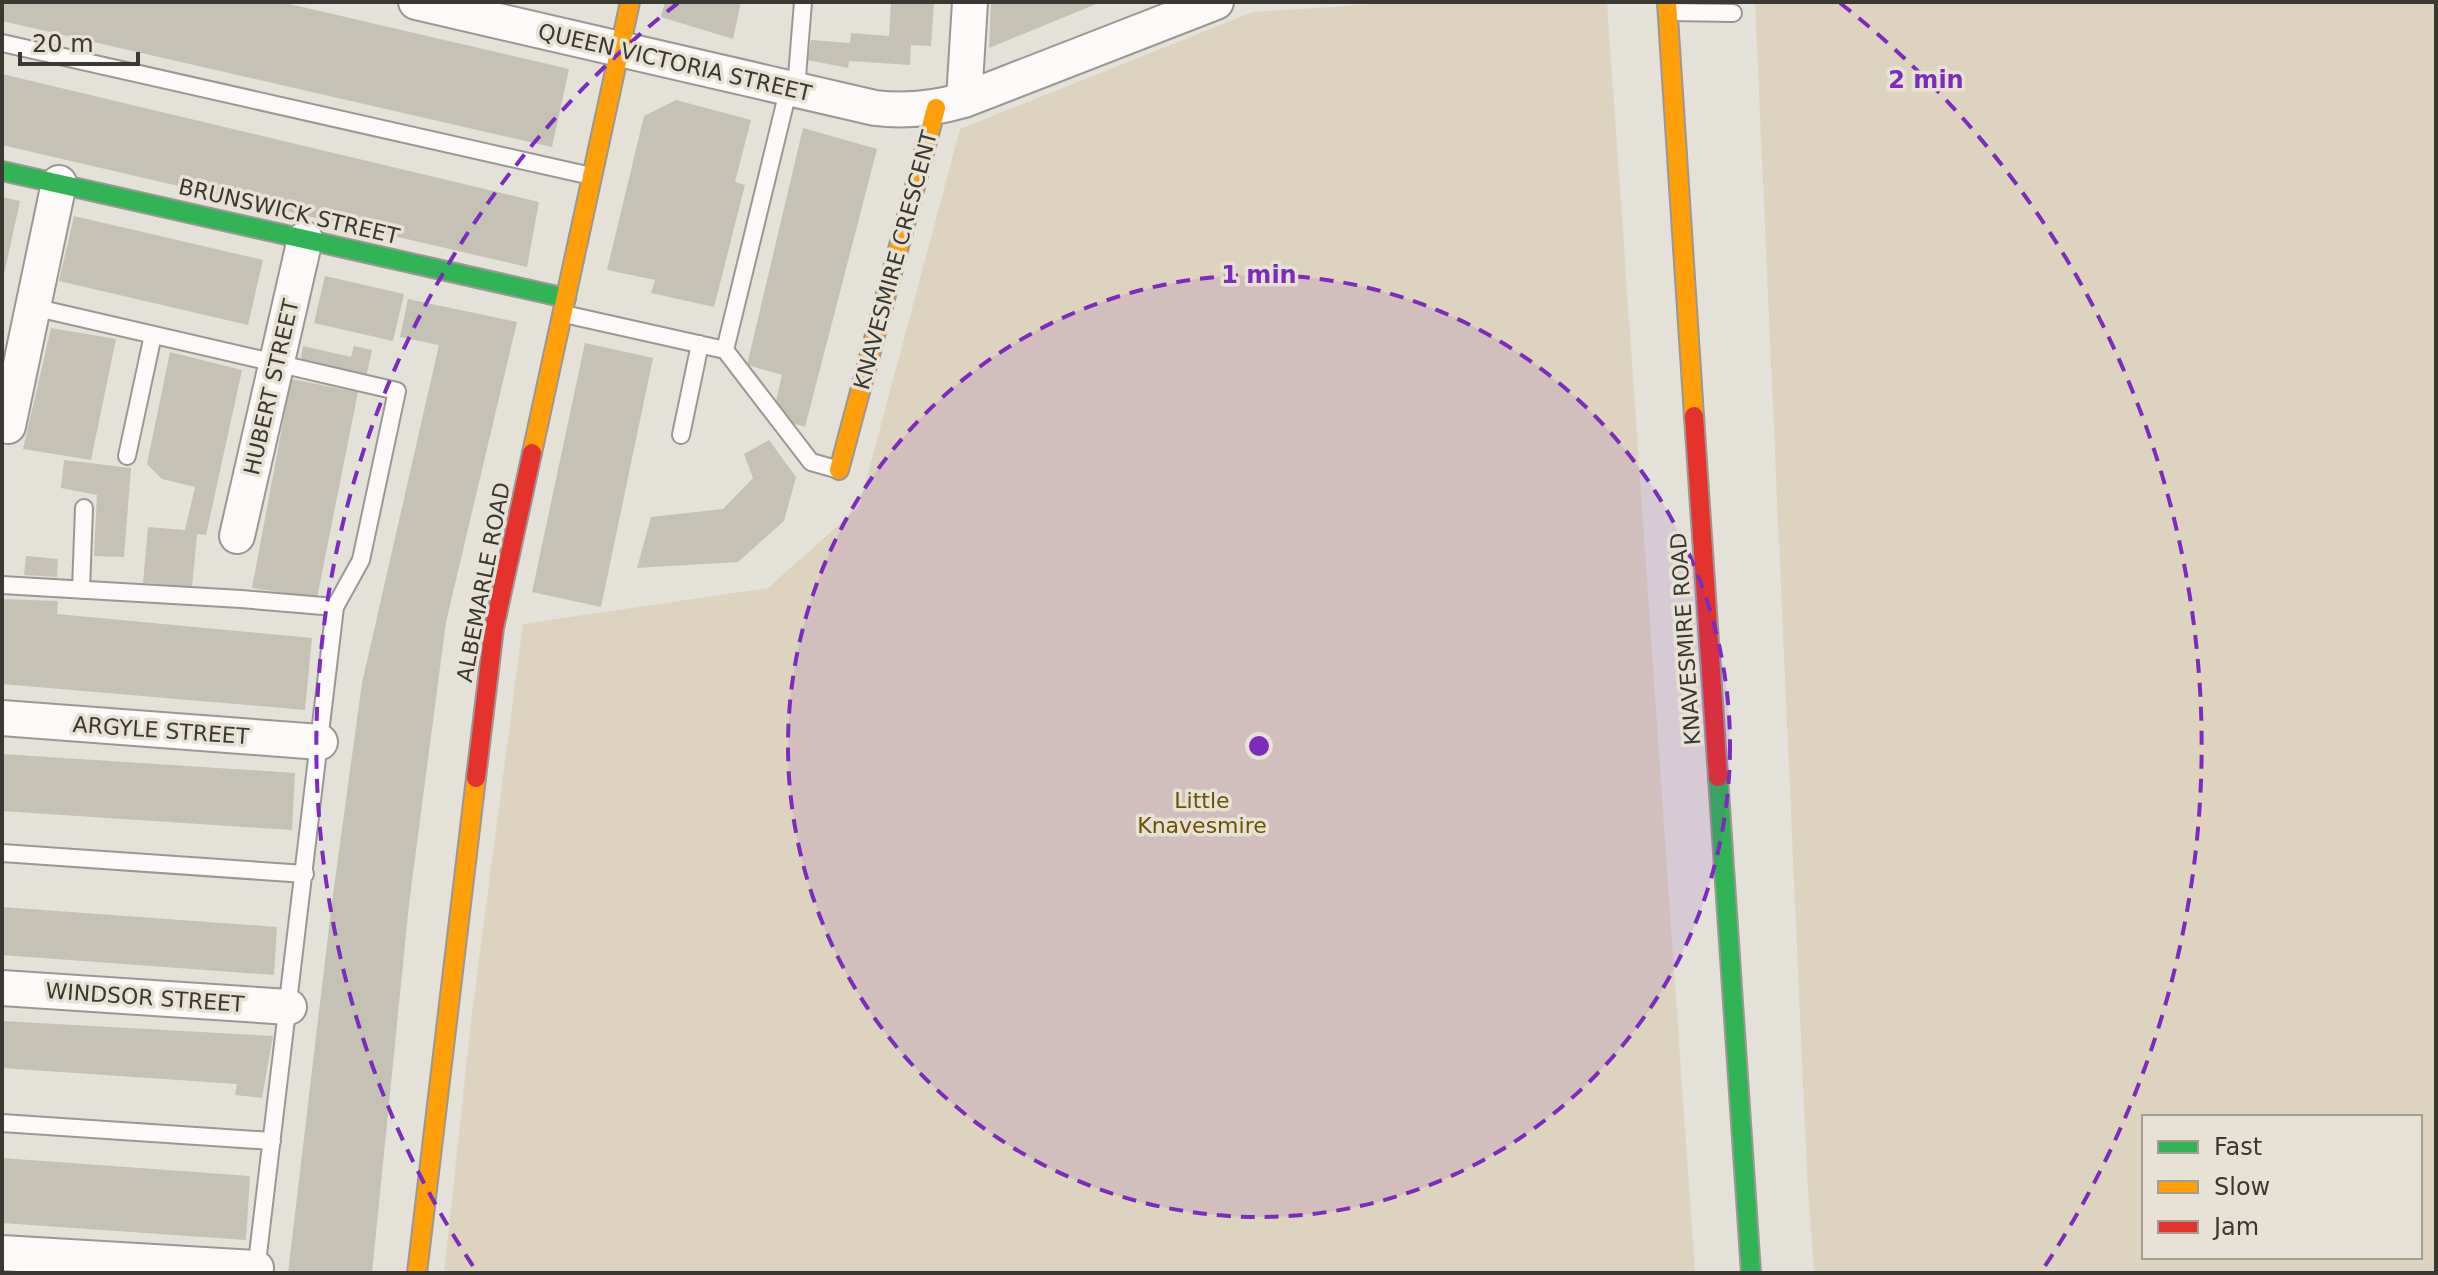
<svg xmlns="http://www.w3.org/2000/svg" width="2438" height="1275" font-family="'DejaVu Sans',sans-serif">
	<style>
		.green { fill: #ded3be; fill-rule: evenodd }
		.building { fill: #c6c1b5 }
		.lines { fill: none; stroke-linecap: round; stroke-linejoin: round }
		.lane-casing { stroke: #9b9893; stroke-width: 20 }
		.street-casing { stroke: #9b9893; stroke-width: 38 }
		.fast-casing { stroke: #9b9893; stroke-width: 22 }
		.slow-casing { stroke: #9b9893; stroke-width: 22 }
		.jam-casing { stroke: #9b9893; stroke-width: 22 }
		.lane { stroke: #fbfaf9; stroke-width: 16 }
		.street { stroke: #fbfaf9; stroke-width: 34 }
		.fast { stroke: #30b455; stroke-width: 18 }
		.slow { stroke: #ff9f0a; stroke-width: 18 }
		.jam { stroke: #e5322d; stroke-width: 18 }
		.ring { fill: none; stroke: #7b2cbf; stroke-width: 4; stroke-dasharray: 14 10 }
		.labels { text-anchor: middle; stroke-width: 7; stroke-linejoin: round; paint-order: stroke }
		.street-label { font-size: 22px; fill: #3a3833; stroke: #e8e2d5 }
		.park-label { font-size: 22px; fill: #6e5101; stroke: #e8e2d5 }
		.centre { fill: #7b2cbf; stroke: #e8e2d5; stroke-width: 4 }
		.ring-label { font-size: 24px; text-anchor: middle; font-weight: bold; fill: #7b2cbf; stroke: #e8e2d5; stroke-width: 7; stroke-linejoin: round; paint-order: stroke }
	</style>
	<rect width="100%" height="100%" fill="#e4e1d9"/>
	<path class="green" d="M1406,2h201l88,1271h-1251l28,-260 51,-389 245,-36 91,-81 101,-378 293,-117z
		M1755,2h681v1271h-622l-7,-100zM2144,1117h276v140h-276z"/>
	<path class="building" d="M2,2h279l288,67 -17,78 -550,-126z
		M665,2h76l-8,37 -72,-22z
		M891,2h43l-3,44 -20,-1 -1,20 -61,-4 -1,7 -40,-8 3,-20 39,3 1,-10 38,3z
		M991,2h110l-112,46z
		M2,74l537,128 -12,65 -525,-122z
		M676,100l75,20 -16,62 10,3 -31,122 -63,-14 4,-13 -48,-10 37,-154z
		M803,128l74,21 -72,278 -16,-5 -15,-13 8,-34 -35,-10z
		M2,197l18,4 -17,78h-1z
		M74,216l189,44 -15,65 -189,-44z
		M325,276l79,18 -11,47 -79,-18z
		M408,299l109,23 -71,300 -37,282 -37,369h-84l44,-371 30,-219 77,-338 -39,-8z
		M51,328l65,11 -25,121 -68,-11z
		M585,343l68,15 -52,249 -69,-15z
		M303,346l48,11 3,-11 18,4 -6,28 -66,-14z
		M170,352l72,18 -36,165 -9,-1 -5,53 -49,-4 5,-56 37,3 10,-43 -33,-8 -15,-15z
		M291,379l67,13 -41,206 -65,-10z
		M769,440l27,37 -12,44 -46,41 -101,6 14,-51 72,-8 30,-31 -9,-24z
		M64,460l67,8 -7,89 -30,-1 3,-61 -36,-7z
		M26,556l32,3 -1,18 -33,-2z
		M2,599l56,2 -1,13 255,24 -7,72 -303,-26z
		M2,754l293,19 -3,57 -290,-19z
		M2,907l275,20 -3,48 -272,-20z
		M2,1021l271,15 -11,62 -27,-3 2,-11 -235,-16z
		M2,1158l248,18 -4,64 -244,-17z"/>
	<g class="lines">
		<defs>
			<path id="lane" d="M1670,12l63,1
				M2,43l589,133
				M796,89l7,-87
				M33,307l364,84 -36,169 -26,47 -79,664
				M564,314l161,36 86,112 25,7
				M725,350l64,-263
				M681,435l19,-91
				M127,456l26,-121
				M2,585l239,14 94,8
				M81,590l3,-82
				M2,853l303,21
				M2,1123l270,18"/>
			<path id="street" d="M416,2l459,106c31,4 58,1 89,-8l252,-98
				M964,100l6,-98
				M8,426l51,-243
				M237,536l68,-297
				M2,718l318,24
				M2,988l287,19
				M2,1253l254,15"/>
			<path id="fast" d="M2,171l564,127
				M1718,777l33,496"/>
			<path id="slow" d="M1667,2l27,414
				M532,453l98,-451
				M839,470l97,-362
				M417,1273l59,-495"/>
			<path id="jam" d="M1694,416l24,361
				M476,778l18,-150 38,-175"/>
		</defs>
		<use href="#lane" class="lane-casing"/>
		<use href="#street" class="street-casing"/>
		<use href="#fast" class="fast-casing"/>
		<use href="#slow" class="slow-casing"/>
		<use href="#jam" class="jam-casing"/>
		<use href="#lane" class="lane"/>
		<use href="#street" class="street"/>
		<use href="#fast" class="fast"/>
		<use href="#slow" class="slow"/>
		<use href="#jam" class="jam"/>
	</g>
	<circle cx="1259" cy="746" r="471" fill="#7b2cbf" fill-opacity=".12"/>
	<g class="ring">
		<circle cx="1259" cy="746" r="471"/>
		<path d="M473 1266A943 943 0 0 1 678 3M1840 3A943 943 0 0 1 2045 1266"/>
	</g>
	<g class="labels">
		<g class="street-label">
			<text transform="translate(675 62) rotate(13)" y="8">QUEEN VICTORIA STREET</text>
			<text transform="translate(289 211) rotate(13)" y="8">BRUNSWICK STREET</text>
			<text transform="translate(895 260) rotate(-75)" y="8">KNAVESMIRE CRESCENT</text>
			<text transform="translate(271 387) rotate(-77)" y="8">HUBERT STREET</text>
			<text transform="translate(483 582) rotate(-79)" y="8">ALBEMARLE ROAD</text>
			<text transform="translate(1685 639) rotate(-94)" y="8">KNAVESMIRE ROAD</text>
			<text transform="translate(161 730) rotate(4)" y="8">ARGYLE STREET</text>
			<text transform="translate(145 997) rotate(4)" y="8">WINDSOR STREET</text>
		</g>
		<g class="park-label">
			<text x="1202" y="808">Little<tspan x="1202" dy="25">Knavesmire</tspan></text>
		</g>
	</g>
	<circle cx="1259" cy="746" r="12" class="centre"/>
	<g class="ring-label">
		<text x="1926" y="88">2 min</text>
		<text x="1259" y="283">1 min</text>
	</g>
	<rect width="2438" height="1275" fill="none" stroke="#3a3833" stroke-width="8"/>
	<rect x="2142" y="1115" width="280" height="144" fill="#e8e2d5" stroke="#a29e94" stroke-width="2"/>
	<rect x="2158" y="1141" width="40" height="12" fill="#30b455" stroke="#a29e94" stroke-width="2"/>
	<text x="2214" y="1155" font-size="24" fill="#3a3833">Fast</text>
	<rect x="2158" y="1181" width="40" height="12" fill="#ff9f0a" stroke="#a29e94" stroke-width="2"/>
	<text x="2214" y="1195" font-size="24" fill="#3a3833">Slow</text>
	<rect x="2158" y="1221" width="40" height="12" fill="#e5322d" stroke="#a29e94" stroke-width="2"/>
	<text x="2214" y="1235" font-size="24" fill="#3a3833">Jam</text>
	<path d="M20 52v12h118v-12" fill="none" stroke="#3a3833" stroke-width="4"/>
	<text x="32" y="52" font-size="24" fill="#3a3833" stroke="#e8e2d5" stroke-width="6" paint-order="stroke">20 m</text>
</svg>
